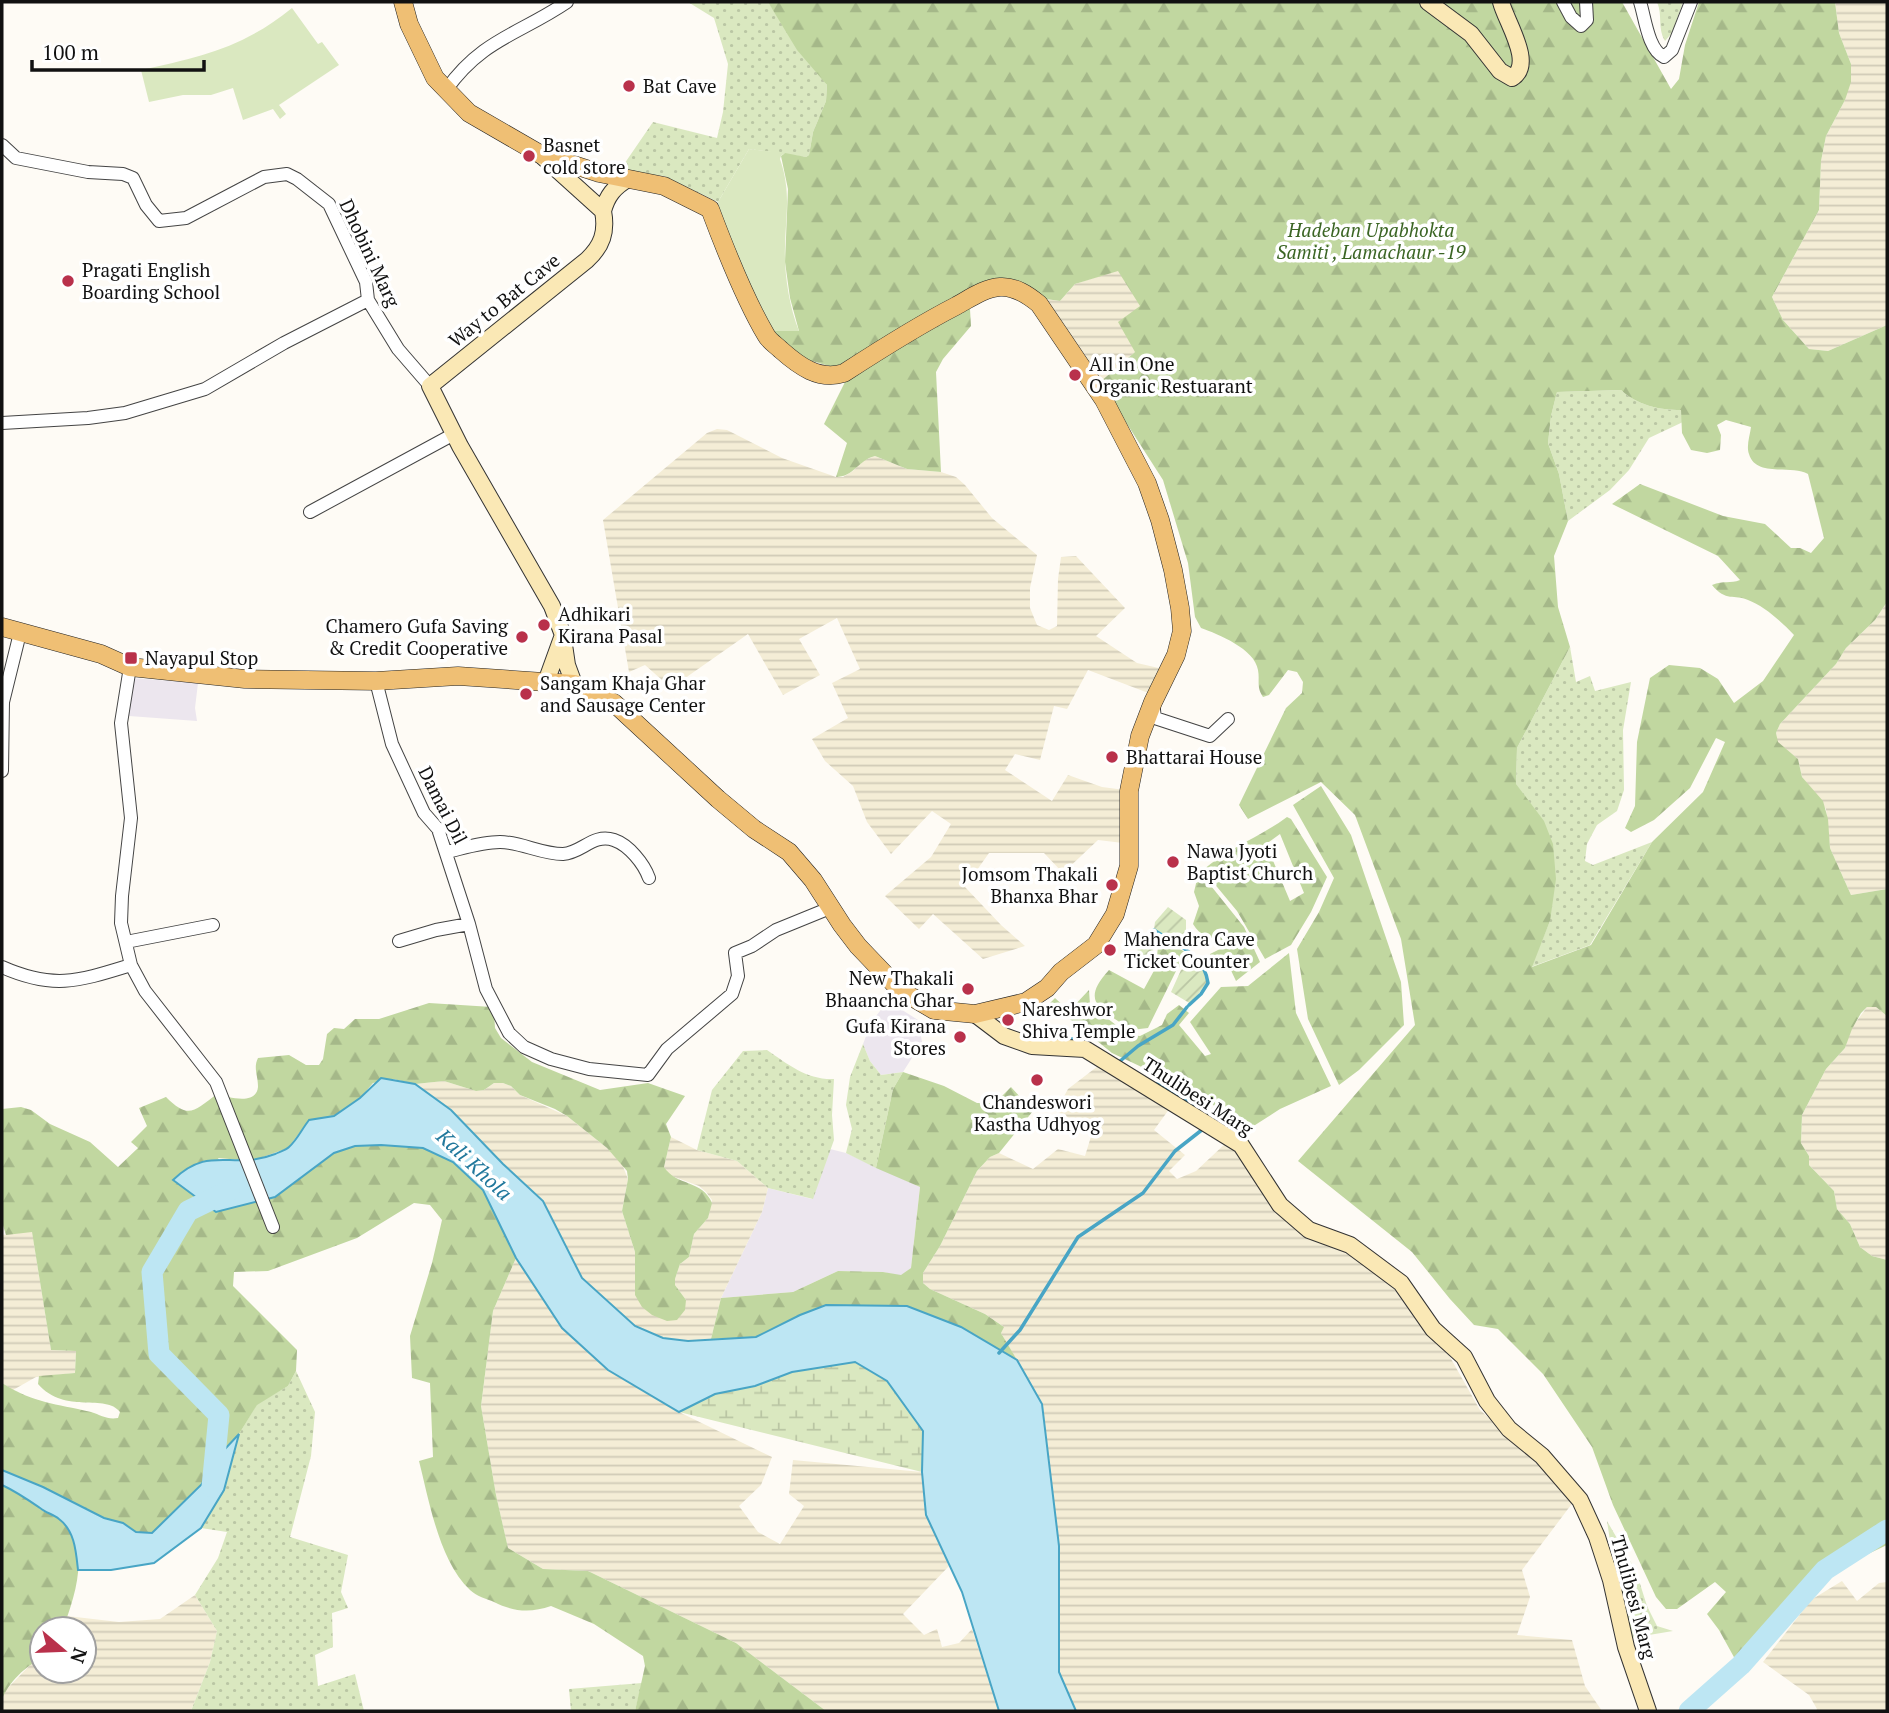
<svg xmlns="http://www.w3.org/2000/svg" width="1889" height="1713" font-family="'PT Serif',serif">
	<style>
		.industrial { fill: #ece6ee }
		.farmland { fill: url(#farmland-rules) }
		.grass { fill: url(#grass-dots) }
		.forest { fill: url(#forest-firs); fill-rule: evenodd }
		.wetland { fill: url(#wetland-marsh) }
		.park { fill: #dae8c0 }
		.garden { fill: url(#garden-furrows) }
		.water { fill: #bde6f3; stroke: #48a5c5; stroke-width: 2 }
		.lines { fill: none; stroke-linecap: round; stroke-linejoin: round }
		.stream { stroke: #48a5c5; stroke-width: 3.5 }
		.river { stroke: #bde6f3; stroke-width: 21 }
		.street-casing { stroke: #444; stroke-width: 14 }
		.secondary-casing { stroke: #333; stroke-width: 18 }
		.primary-casing { stroke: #222; stroke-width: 19 }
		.street { stroke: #fff; stroke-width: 12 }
		.secondary { stroke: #fae8b5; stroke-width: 16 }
		.primary { stroke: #efbf74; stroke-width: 18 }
		.poi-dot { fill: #b9314b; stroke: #fff; stroke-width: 2.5 }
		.labels { text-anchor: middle; stroke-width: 7; stroke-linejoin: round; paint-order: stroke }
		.poi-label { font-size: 19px; fill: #111; stroke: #fff; text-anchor: start }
		.park-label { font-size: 19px; font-style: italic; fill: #3b6524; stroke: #fff }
		.street-label { font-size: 19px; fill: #111; stroke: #fff }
		.water-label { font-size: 21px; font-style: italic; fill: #21789c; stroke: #fff }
	</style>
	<defs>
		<pattern id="farmland-rules" width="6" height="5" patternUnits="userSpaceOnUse" patternTransform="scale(1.75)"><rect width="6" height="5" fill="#f4edd6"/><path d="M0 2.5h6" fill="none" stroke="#d0cab7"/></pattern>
		<pattern id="grass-dots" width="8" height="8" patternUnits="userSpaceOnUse" patternTransform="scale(1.75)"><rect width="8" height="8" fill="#dae8c0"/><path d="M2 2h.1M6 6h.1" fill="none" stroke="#bac6a4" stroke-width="1.8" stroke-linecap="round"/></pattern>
		<pattern id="forest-firs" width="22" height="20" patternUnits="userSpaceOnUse" patternTransform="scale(1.75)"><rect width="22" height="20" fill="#c1d7a0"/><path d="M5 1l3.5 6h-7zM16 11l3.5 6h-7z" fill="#a5b889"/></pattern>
		<pattern id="wetland-marsh" width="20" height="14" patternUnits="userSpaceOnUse" patternTransform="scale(1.75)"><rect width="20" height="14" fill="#dae8c0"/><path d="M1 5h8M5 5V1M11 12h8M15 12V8" fill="none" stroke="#bac6a4"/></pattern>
		<pattern id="garden-furrows" width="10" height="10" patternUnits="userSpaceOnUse" patternTransform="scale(1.75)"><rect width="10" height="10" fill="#dae8c0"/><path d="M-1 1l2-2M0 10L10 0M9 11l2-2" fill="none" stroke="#bac6a4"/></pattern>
	</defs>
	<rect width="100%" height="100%" fill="#fefbf5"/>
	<path class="industrial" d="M131,678l67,5 -3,25 2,13 -68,-5z
		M888,1001l30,19 4,22 -19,30 -22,3 -11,-14 -7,-17 9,-23z
		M830,1149l16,4 74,34 -9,81 -10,8 -18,-4 -45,-1 -45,21 -72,6 41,-86 6,-24 44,11z"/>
	<path class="farmland" d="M1835,2h52v323l-59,26 -19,-2 -26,-29 -11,-23 47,-87 2,-49 5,-25 19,-36 6,-36 -12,-31z
		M1118,270l23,36 -6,46 -35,30 -12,-23 -42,-60 14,2 15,-17z
		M717,429l10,1 55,28 54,19h7l10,-6 9,-10 13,-5 32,13 34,3 15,5 9,8 27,33 45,37 -7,33v20l7,17 12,5 8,-4 1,-47 3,-22 15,-1 49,52 -29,28 41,27 26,6 -12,25 -63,-24 -21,39 -13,-3 -14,54 -25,-6 -10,16 47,31 16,-26 34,12 23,3 -2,53 -25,-3 -35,33 -19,-20h-55l-24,34 36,38 24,21 -42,13 -50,-45 -14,15 -34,-33 46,-39 20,-33 -19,-13 -41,43 -24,-32 -14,-36 -28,-25 -13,-22 36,-21 -16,-35 28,-14 -23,-51 -38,21 21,36 -37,20 -35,-61 -77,54 -26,-23 -16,7 -26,-152 104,-87z
		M1887,602v287l-36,6 -21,-47 -4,-39 -24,-32 -4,-18 -21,-17 -1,-9 4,-9 56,-60 10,-16 29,-28z
		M1867,1007h9l11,9v244l-15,-4 -12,-9 -10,-23 -13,-15 -3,-18 -25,-26v-9l-8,-13 1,-28 24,-46 19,-21 6,-19z
		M1098,1066l72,42 -16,22 31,25 -16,16 8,8 19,-8 31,-29 11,7 32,51 4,11 13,10 46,20 39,25 22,23 27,38 25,23 34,60 59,53 35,38 -52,69 8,27 -13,38 55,5 13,46 17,25h-526l-17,-39v-126l-17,-142 -41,-71 2,-7 -18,-12 -55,-25 -7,-6v-10l17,-27 37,-75 13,-14 9,-4 34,16 25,-20 27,7 8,-26 -37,-19 12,-22z
		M444,1081l32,10 8,-1 10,-7h9l8,3 9,9 47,21 40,32 15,16 6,15 -6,32 13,41v43l51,5 -11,-15v-6l5,-15 9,-7 5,-23 14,-16 4,-18 -6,-8 -7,-6 -30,-11 -5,-8 7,-30 26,13 40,11 31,27 -6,24 -41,86 -10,41 -23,2 -25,-3 -28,-12 -53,-48 -39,-77 -40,-37 -52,-54 -36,-26z
		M32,1231l19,119 25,1 -1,22 -39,4 -23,13 -11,-7v-148z
		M516,1258l92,112 71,42 93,45 -11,28 -22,21 19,26 22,12 24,-38 -15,-12 4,-34 129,12 4,43 23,51 -46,48 21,21 13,-6 5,18 17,-4 13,-14 27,82h-173l-90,-68 -148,-72 -45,-2 -35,-21 -12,-53 -15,-89 12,-95z
		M1842,1581l15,20 22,-18 8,-1v129h-71l1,-2 -8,-14 -46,-33 48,-62z
		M195,1595l22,36 -7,31 -19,49h-189l2,-19 27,-28 9,-5h2v12h42v-42h-21l4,-13 52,6 41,-3z"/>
	<path class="grass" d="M688,2h80l59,83 -1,16 -13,31 -4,23 -3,2 -57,-8 -31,53 -54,-26 -46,-3 35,-51 64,16 6,-26 5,-48 -14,-46z
		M1657,2h26l-11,31 -7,8c-8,-13 -2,-26 -8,-39z
		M1621,390c16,15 38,20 60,20l2,12 -34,16 -20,32 -19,20 -42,31 -9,-47 -11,-31 3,-27 6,-24z
		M1570,647l6,35 14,-6 5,15 36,-9 -8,48 1,60 -7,21 -20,14 -10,19 -2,17 8,4 59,-23 -62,103 -59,22 19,-46 -34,-137 1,-36z
		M863,1044l7,17 11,14 22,-3 -10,17 -17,79 -30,-15 6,-24 -6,-24 4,-28z
		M767,1050c22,15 40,30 67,29l-2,36 2,25 -21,59 -45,-11 -31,-27 -40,-11 15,-60 31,-39z
		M296,1371l19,41 -4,44 -21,81 58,18 -7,37 7,16 -16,5 1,34 -18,8 3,31 37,-12 9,37h-173l19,-49 7,-31 -22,-36 23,-37 9,-26 -26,-4 23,-38 15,-56 18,-30 31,-18z
		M1607,1521l29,50 11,35 10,20 16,5 -42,7 -19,-84z
		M642,1683l-7,28h-64l-2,-22z"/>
	<path class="forest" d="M768,2h854l49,87 8,-10 6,-34 14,-43h136l4,31 12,31v18l-6,18 -19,36 -5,25 -2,49 -47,87 11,23 26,29 19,2 59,-26v277l-12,18 -29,28 -10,16 -56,60 -4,9 2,9 20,17 4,18 21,24 5,18 2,29 21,47 36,-6v127l-11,-9h-9l-6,6 -9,16 -7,19 -19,21 -24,46 -1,28 8,13v9l25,26 3,18 13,15 10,23 12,9 15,4v285l-36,17 -25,17 -8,-7 -65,72 -18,15 -16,-29 -12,-16 19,-22 -11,-10 -38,27h-11l-10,-12 -43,-92 -21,-58 -49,-73 -45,-45 -24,-4 -24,-26 -38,-47 -114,-91 117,-136 -14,-86 -46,-124 -34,-33 -73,37 -9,-14 47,-97 16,-15 1,-11 -6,-10 -9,-2 -19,25 -6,2c-7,-10 -3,-17 -5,-27 -3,-21 -40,-36 -57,-42l-6,-11 -7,-54 -25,-83 -63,-98 35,-30 -17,-30 22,-16 -22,-35 -43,13 -15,17 -14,-2 -30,-15 -55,12 9,13 1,17 -28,33 -7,13 5,100 -34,-3 -32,-13c-17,4 -21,21 -39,21l11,-34 -23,-19 24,-48 -5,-6 -38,-11 -33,-28h27l-9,-33 -5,-36 3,-73 -7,-33 4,-3 21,4 3,-2 4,-23 13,-31 1,-16 -30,-35zM1621,390c16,15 38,20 60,20l1,23 9,17 16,3 13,-3 1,-15 -4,-10 9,-5 25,7c-1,8 -5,19 -2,27 7,24 42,10 59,20l16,64 -13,15 -11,-5h-9l-26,-24 -42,-8 -83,-32 -28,20 106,52 22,24c-10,4 -16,0 -28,5 14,17 22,9 36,15 16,6 34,22 46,35l-31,46 -29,22 -16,-24 -18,-11 -31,-3 -19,13 -13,64 -2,64 -10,22 6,4 23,-12 36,-32 26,-50 9,4 -22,50 -51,50 -61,103 -59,22 18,-46 6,-42 -3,-35 -9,-23 -28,-37 1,-36 53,-101 -12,-40 -4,-51 14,-35 -9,-47 -11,-31 3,-27 6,-24z
		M1321,786l30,49 50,147 3,43 -45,45 -20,15 -31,-66 -11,-70 22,-37 15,-34 -41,-73z
		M1287,817l4,2 36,58 -16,35 -20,33 -26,14 -28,-48 -34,-41c26,-22 57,-33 84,-53zM1280,834l24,59 -14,8 -24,-57z
		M1199,871l45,56 16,35 -24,19 -9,-19 -7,8 -10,-16 10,-5 2,-9c-13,-2 -22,-4 -29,-16l6,-18 -5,-14z
		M1162,939l23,13 3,10 -11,7 -29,59 -17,2c-28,-21 -53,-26 -22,-60l35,19 12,-22 2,-21z
		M1289,953l7,60 35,73 -51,23 -28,18 -85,-48 -55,-26 -62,-50 5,-5 14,13 20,-21 1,15 39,30 11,1 22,-11 5,-11 12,-9 10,8 -10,12 26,31 6,-2 -21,-32 31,-35 27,-1z
		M429,1003l63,4 2,5 1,16 6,10 31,24 68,28 48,-7 37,13 -19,28 5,13 -7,30c12,19 39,13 48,36l-4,15 -14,16 -5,23 -9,7 -5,15v6l11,15 -1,10 -8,10 -10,1 -15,-6 -10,-8 -7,-12v-43l-13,-41 6,-32 -1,-8 -20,-23 -40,-32 -12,-7 -35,-14 -9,-9 -8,-3h-9l-10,7 -8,1 -32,-10 -29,3 -22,-5 -20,4 -13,15 -26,18 -25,4 -21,28 -36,13 -34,-3 28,45 29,-6 59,-44 21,-7 26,-1 42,3 30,14 30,28 33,68 -23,53 -12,95 15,89 12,53 35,21 45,2 148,72 90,68h-191l10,-45 -2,-10 -49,-32 -43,-18c-20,7 -37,6 -57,-4 -7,-3 -18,-6 -24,-12 -31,-29 -41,-90 -51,-129l14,-4 -3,-74 -18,-5 -2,-42 22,-73 10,-43 -12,-15 -16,-2 -57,35 -89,33 -34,1 -1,14 64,64 -1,21 -8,15 -31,19 -18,29 -29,31 -8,19 -50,49 -16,-1 -13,-9 -19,-5 -61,-31 -41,-17v-87c34,21 52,20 89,29 10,3 16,8 27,6l2,-6c-14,-19 -55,3 -82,-28l1,-8 36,-3 1,-22 -25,-1 -19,-118 -26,3 -4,-13v-113l19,-2 10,3 19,14 40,18 28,25 20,-19 -7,-6 16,-16 -8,-18 27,-11c23,23 28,14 51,-3 11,3 39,12 41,-7 0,-12 -5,-19 0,-29l31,-3 17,10h13l4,-6 4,-25 7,-6 10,1 11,-10h24z
		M903,1072l41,14 33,17h18l16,-16 22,24 -34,42 -9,4 -13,14 -37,75 -17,27v10l7,6 55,25 19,13 -3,6 16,27 -56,-33 -161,-12 -44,22 -45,2 10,-41 72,-6 45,-21 45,1 18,3 10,-7 9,-81 -44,-19 17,-79z
		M2,1485c8,4 17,7 24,12 6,4 11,10 17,14 8,4 17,6 23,14 24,29 8,73 -3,104h-21v30c-15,5 -35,25 -40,41z"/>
	<path class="wetland" d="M854,1362l33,19 36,50 -1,41 -243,-60 36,-18 40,-8 37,-14z"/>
	<path class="park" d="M292,8l26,36 4,-2 17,23 -60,40 7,9 -6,5 -7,-10 -30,11 -10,-32 -22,7h-28l-34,7 -8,-32c59,-13 102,-22 151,-62z
		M749,149l36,4 -4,3 -1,3c11,32 6,54 5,87 -1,27 4,60 14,85h-27l-17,-30 -35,-86 -2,-13z"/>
	<path class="garden" d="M1168,907l18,13v11l-9,13 -23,-15 1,-7z
		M1152,931l8,6 -7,10 1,15 -4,6 -10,-4 -4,-23 7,-8 6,1z
		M1193,954l12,15 3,12 -17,23 -20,-12 10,-22 11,-6z"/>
	<path class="water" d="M381,1078l34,6 36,26 52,54 40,37 39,77 53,48 28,12 25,3 68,-4 44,-22 26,-10 81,1 54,21 56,33 25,44 17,142v126l17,39h-77l-37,-119 -36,-77 -4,-43 1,-41 -36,-50 -32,-19 -63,10 -37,14 -40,8 -36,18 -71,-42 -46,-42 -46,-70 -33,-68 -30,-28 -30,-14 -42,-3 -26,1 -21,7 -59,44 -59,15 -43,-32c37,-36 59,-9 102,-26 4,-2 11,-4 14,-7 8,-7 13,-18 20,-27l25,-4 26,-18z
		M239,1434l-15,56 -23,38 -47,35 -43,7h-33c-2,-18 -3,-39 -19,-51 -6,-5 -13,-6 -19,-11 -13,-9 -23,-16 -38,-23v-15l41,17 61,31 19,5 13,9 16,1 50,-49 8,-19z"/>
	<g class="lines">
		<path class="stream" d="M1154,930c23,16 50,23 54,53l-7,11 -12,11
			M1029,1037l45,2 10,3
			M1119,1062l19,-16 35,-21 14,-18
			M1157,1084l52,28 5,6
			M999,1353l21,-23 58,-93 65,-44 32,-42 28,-22"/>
		<path class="river" d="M212,1487l7,-72 -60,-61 -7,-82 36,-61 41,-20
			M1689,1711l52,-46 84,-95 62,-40"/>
		<defs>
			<path id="street" d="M1563,2l8,15 10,9 6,-6 -1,-18
				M1640,2c5,15 8,48 24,55l8,-7 19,-48
				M446,90c36,-51 74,-56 121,-88
				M2,145l14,13 72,14 35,2 10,4 13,27 13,16 27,-3 78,-41 23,-3 10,5 32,25 37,78 2,18 30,49 32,37
				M2,423l86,-5 37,-5 80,-24 79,-46 84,-43
				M310,512l144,-78
				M130,667l-9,56 10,95 -9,78 -1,27 10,42 14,26 71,91 57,145
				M376,681l16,63 32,69 14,16 31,95 17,65 23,44 15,14 27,12 38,10 59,6 19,-26 65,-55 6,-18 -3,-23 17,-7 24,-16 54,-22
				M1153,702l2,16 55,18 18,-17
				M2,771l1,-69 17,-69
				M447,852c17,-4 35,-10 53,-10 21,0 41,12 63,12 19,-1 30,-21 51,-14 15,5 30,24 35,38
				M399,941l37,-11 33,-6
				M126,942l87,-17
				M2,967c52,23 77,14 129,-2"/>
			<path id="secondary" d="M1428,2l43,32 29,37 12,7c23,-14 -6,-56 -11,-76
				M541,155l62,56c4,21 -1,35 -16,49l-157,126 30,60 92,160 11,29 -17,47
				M603,211c4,-15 11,-24 25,-32
				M563,638l4,27 7,19
				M975,1014l29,22 28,10 53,3 156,96 39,60 29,25 41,15 51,38 32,46 31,28 23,44 22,28 33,27 38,44 17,37 14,43 15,67 22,64"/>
			<path id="primary" d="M2,627l99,27 29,13 115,12 131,2 82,-5 116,8 40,19 104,96 36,30 35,23 24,28 29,45 16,21 42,44 34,20 41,4 51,-12 21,-14 14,-16 35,-27 19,-31 14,-48v-75l11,-55 13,-34 23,-47 6,-24 -2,-23 -7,-38 -13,-50 -13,-37 -43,-83 -65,-96c-11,-9 -24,-18 -39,-17 -16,1 -31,12 -44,19 -39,20 -75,43 -112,67 -25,8 -45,-7 -63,-23 -5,-5 -12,-9 -15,-15 -22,-37 -41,-86 -56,-126l-46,-23 -65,-13 -59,-19 -71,-41 -34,-35 -26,-54 -6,-22"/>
		</defs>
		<use href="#street" class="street-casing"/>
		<use href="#secondary" class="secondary-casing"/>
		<use href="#primary" class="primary-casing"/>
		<use href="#street" class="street"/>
		<use href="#secondary" class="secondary"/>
		<use href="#primary" class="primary"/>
	</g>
	<g class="poi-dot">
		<circle cx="629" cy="86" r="7"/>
		<circle cx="529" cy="156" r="7"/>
		<circle cx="68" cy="281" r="7"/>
		<circle cx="1075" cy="375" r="7"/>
		<circle cx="544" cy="625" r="7"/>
		<circle cx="522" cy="637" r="7"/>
		<rect x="124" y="651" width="14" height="14" rx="3.5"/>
		<circle cx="526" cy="694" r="7"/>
		<circle cx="1112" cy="757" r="7"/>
		<circle cx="1173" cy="862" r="7"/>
		<circle cx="1112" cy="885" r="7"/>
		<circle cx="1110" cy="950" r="7"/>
		<circle cx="968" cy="989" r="7"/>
		<circle cx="1008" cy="1020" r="7"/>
		<circle cx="960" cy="1037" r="7"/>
		<circle cx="1037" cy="1080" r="7"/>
	</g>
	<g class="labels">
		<g class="poi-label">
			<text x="643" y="93">Bat Cave</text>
			<text x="543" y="152">Basnet<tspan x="543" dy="22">cold store</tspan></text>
			<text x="82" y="277">Pragati English<tspan x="82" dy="22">Boarding School</tspan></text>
			<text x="1089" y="371">All in One<tspan x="1089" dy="22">Organic Restuarant</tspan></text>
			<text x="558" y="621">Adhikari<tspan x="558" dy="22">Kirana Pasal</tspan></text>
			<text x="508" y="633" text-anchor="end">Chamero Gufa Saving<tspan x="508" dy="22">&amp; Credit Cooperative</tspan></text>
			<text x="145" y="665">Nayapul Stop</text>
			<text x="540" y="690">Sangam Khaja Ghar<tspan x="540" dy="22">and Sausage Center</tspan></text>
			<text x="1126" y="764">Bhattarai House</text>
			<text x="1187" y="858">Nawa Jyoti<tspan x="1187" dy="22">Baptist Church</tspan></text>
			<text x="1098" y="881" text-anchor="end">Jomsom Thakali<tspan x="1098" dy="22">Bhanxa Bhar</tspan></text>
			<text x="1124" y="946">Mahendra Cave<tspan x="1124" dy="22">Ticket Counter</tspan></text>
			<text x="954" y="985" text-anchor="end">New Thakali<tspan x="954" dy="22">Bhaancha Ghar</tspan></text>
			<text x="1022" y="1016">Nareshwor<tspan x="1022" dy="22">Shiva Temple</tspan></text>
			<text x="946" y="1033" text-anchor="end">Gufa Kirana<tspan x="946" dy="22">Stores</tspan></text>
			<text x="1037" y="1109" text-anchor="middle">Chandeswori<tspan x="1037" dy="22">Kastha Udhyog</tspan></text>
		</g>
		<g class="park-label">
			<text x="1371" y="237">Hadeban Upabhokta<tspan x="1371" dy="22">Samiti , Lamachaur -19</tspan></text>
		</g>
		<g class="street-label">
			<text transform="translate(370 253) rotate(65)" y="7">Dhobini Marg</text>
			<text transform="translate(504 300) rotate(-39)" y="7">Way to Bat Cave</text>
			<text transform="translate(443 805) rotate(63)" y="7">Damai Dil</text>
			<text transform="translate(1198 1096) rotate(33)" y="7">Thulibesi Marg</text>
			<text transform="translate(1634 1597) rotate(75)" y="7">Thulibesi Marg</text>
		</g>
		<g class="water-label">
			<text transform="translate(474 1165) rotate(43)" y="7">Kali Khola</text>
		</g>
	</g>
	<rect width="1889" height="1713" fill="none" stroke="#111111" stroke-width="7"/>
	<g transform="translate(63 1650) rotate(109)"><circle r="33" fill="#ffffff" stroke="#a0a0a0" stroke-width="2"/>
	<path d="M0-5L12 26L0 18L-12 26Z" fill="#b9314b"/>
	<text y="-10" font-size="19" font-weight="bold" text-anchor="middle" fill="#111111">N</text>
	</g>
	<path d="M32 60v10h172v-10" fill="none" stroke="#111111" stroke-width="3.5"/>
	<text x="42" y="60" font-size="21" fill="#111111" stroke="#ffffff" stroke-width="5" paint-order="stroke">100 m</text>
</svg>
